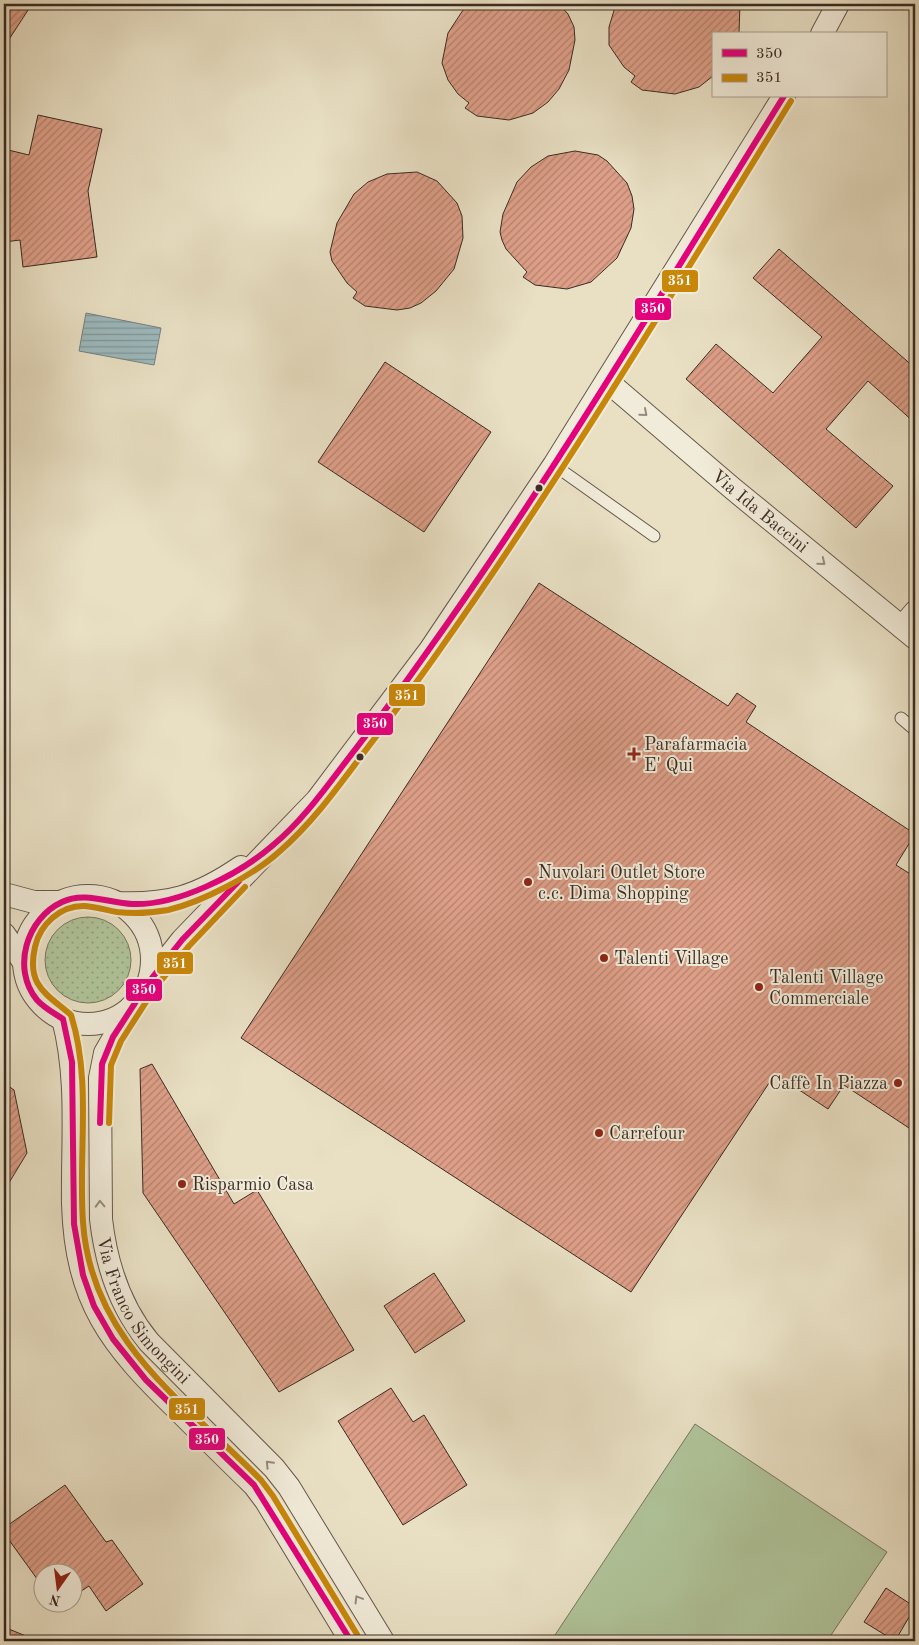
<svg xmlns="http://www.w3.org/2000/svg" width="919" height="1645" font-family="'Old Standard TT',serif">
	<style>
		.grass { fill: url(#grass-dots); stroke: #75775e }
		.pitch { fill: #b0c399; stroke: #75775e }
		.water { fill: url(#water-rules); stroke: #758181 }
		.building { fill: url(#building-hatch); stroke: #3a2b24 }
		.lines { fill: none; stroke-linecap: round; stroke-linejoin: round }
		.service-casing { stroke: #66584c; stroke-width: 13 }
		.minor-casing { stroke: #66584c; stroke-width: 24 }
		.service { stroke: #f1ebd9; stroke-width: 11 }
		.minor { stroke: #f1ebd9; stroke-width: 22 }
		.bus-1-casing { stroke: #f1ebd9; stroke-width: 10 }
		.bus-2-casing { stroke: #f1ebd9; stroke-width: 10 }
		.bus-1 { stroke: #e5007d; stroke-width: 6 }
		.bus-2 { stroke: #c88709; stroke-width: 6 }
		.oneway { stroke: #968b7e }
		.bus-dot { fill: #3a2b24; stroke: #f1ebd9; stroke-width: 2 }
		.poi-dot { fill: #8f2418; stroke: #f1ebd9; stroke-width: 2 }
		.labels { text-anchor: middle; stroke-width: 4; stroke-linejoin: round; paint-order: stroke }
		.street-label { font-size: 18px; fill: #3a2b24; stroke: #f1ebd9 }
		.poi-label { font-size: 18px; fill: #3a2b24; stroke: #f1ebd9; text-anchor: start }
		.line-badge { stroke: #f1ebd9; stroke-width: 2 }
		.badge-label { font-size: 14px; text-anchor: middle; font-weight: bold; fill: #fff }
	</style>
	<defs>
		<pattern id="grass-dots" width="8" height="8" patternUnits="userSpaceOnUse" patternTransform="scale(1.25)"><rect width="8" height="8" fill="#b0c399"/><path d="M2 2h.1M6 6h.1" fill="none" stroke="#909f7d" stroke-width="1.8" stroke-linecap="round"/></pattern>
		<pattern id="water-rules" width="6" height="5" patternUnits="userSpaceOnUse" patternTransform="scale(1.25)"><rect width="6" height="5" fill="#9dbabf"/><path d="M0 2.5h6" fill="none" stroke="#81979b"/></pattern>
		<pattern id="building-hatch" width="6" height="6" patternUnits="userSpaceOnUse" patternTransform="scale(1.25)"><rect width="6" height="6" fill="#de9f88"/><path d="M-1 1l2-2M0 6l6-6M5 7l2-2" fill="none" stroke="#b5826f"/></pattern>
	</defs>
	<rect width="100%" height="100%" fill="#e9e0c4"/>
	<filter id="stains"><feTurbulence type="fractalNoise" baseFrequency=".004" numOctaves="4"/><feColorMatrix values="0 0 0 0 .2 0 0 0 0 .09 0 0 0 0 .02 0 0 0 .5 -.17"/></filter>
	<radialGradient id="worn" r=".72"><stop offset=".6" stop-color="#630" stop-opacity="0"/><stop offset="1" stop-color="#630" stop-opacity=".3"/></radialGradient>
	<path class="grass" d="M45 960a43 43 0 1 1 86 0a43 43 0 1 1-86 0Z"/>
	<path class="pitch" d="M695,1424l192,128 -60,89h-276z"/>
	<path class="water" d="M86,313l75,15 -7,37 -75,-14z"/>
	<path class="building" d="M4,4h28l-28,43z
		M467,4h92l9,10 6,13 1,13 -6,30 -10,19 -11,13 -15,11 -24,7 -32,-4 -12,-8 4,-5 -11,-9 -10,-14 -6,-17 6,-30z
		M616,4h124l-1,29 -26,1v42l-14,11 -24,7 -33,-4 -11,-8 4,-6 -11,-9 -15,-22v-18z
		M38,115l64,14 -14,62 9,66 -74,10 -3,-27 -16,2v-93l25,6z
		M575,151l23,4 9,6 20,22 5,13 2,13 -3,19 -14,30 -26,24 -24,7 -32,-4 -12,-8 4,-5 -21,-23 -4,-9 -2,-8 3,-18 14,-32 14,-15 17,-11z
		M417,172l20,9 20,22 5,13 1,22 -9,31 -18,22 -15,12 -11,5 -13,2 -32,-4 -12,-8 4,-6 -10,-9 -15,-22 -2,-9 7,-29 17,-29 14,-12 19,-8z
		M779,249l136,119v55l-47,-42 -42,48 67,57 -37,42 -170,-149 30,-35 57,49 49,-56 -69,-59z
		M385,362l106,70 -67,100 -106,-70z
		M539,583l189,123 9,-13 19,13 -10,16 169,112 -19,31 19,12v255l-71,-47 -16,24 -53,-35 -144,218 -390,-254z
		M152,1064l82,140 23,-14 97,160 -75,42 -136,-199 -3,-124z
		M4,1083l10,7 13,63 -23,38z
		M434,1273l31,48 -50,32 -31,-47z
		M391,1388l22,34 11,-7 43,70 -64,40 -65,-104z
		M65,1485l41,57 6,-2 31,44 -37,27 -17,-25 -17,11v-25h-30v9l-2,2 -36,-50v-5z
		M886,1588l29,19 -20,34 -31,-19z
		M4,1627l34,14h-34z"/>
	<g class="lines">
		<defs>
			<path id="service" d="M554,465l100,71
				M901,718l14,12"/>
			<g id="minor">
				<path d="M822,34l16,-30"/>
				<path id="s1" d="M607,381l125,107 183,150"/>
				<path d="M902,627l13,-15"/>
				<path d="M4,894l30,8h26"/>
				<circle cx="88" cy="960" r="64"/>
				<path d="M116,903c53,2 81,-6 125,-36"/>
				<path d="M4,934l19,27"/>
				<path d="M148,983l34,-43 135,-140 113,-150 124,-185 230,-369"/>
				<path id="s2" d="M132,1006l-27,47 -5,25 1,141c5,44 19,88 48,123l125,126 15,19 94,154"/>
				<path d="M63,1019c16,60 9,124 10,185 3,98 38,141 105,206 25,25 50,50 76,75l12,16 85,140"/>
			</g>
		</defs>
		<use href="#service" class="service-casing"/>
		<use href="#minor" class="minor-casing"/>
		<use href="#service" class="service"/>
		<use href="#minor" class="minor"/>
		<defs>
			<path id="bus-1" d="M100,1123l2,-59 11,-27 35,-54 34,-43 57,-59
				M351,1641l-97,-156 -108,-105 -33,-41 -19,-33 -11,-31 -9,-51 -2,-162 -9,-43c-9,-6 -19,-11 -26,-19 -26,-32 -10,-82 25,-98 22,-11 47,1 70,2 45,2 106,-29 140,-58 28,-23 50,-53 72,-82 28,-36 55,-72 81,-109 129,-180 242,-371 359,-559"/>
			<path id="bus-2" d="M109,1123l2,-58 10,-24 34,-53 34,-42 56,-59
				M358,1636l-85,-140 -12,-16c-76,-78 -170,-139 -178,-258 -5,-68 9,-141 -12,-207 -24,-21 -45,-29 -36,-68 5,-23 26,-42 50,-41 11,1 21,4 32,6 17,2 34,1 51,-2 34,-8 86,-35 112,-59 31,-27 55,-60 79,-92 29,-38 57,-75 84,-114 124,-176 235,-361 348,-544"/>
		</defs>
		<use href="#bus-1" class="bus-1-casing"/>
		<use href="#bus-2" class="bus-2-casing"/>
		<use href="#bus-1" class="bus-1"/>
		<use href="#bus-2" class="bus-2"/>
	</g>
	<defs><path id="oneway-chevron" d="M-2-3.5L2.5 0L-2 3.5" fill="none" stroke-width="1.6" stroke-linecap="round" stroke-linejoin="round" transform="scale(1.25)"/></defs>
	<g class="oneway">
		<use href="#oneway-chevron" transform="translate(644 413) rotate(41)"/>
		<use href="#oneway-chevron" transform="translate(822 562) rotate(39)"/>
		<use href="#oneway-chevron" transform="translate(100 1204) rotate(-92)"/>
		<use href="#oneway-chevron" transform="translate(269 1464) rotate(-134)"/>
		<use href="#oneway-chevron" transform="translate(358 1599) rotate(-121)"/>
	</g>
	<g class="bus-dot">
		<circle cx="539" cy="488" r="4.5"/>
		<circle cx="360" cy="757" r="4.5"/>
	</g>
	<g class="poi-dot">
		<path d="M631.5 746.5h5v5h5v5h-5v5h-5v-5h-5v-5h5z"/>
		<circle cx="528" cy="882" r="5"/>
		<circle cx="604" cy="958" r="5"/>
		<circle cx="759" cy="987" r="5"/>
		<circle cx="898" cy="1083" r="5"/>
		<circle cx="599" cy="1133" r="5"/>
		<circle cx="182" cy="1184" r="5"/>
	</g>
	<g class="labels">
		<g class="street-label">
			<text dy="6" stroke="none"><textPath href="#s1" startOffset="201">Via Ida Baccini</textPath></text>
			<text dy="6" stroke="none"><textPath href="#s2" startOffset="324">Via Franco Simongini</textPath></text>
		</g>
		<g class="poi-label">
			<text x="644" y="750">Parafarmacia<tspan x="644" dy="21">E' Qui</tspan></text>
			<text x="538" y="878">Nuvolari Outlet Store<tspan x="538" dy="21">c.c. Dima Shopping</tspan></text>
			<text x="614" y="964">Talenti Village</text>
			<text x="769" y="983">Talenti Village<tspan x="769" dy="21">Commerciale</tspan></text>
			<text x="888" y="1089" text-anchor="end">Caffè In Piazza</text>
			<text x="609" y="1139">Carrefour</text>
			<text x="192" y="1190">Risparmio Casa</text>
		</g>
	</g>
	<g class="line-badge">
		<rect x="661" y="269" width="38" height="24" rx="5" fill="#c88709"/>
		<rect x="634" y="297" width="38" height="24" rx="5" fill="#e5007d"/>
		<rect x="388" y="683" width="38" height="24" rx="5" fill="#c88709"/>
		<rect x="356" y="712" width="38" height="24" rx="5" fill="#e5007d"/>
		<rect x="156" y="951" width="38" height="24" rx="5" fill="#c88709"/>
		<rect x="125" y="978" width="38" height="24" rx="5" fill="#e5007d"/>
		<rect x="168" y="1397" width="38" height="24" rx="5" fill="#c88709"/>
		<rect x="188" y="1427" width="38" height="24" rx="5" fill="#e5007d"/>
	</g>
	<g class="badge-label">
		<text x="680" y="285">351</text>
		<text x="653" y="313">350</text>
		<text x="407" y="700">351</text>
		<text x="375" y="728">350</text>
		<text x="175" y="968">351</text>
		<text x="144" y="994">350</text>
		<text x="187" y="1414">351</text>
		<text x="207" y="1444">350</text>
	</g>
	<rect width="919" height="1645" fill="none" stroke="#e9e0c4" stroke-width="20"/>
	<rect x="5" y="5" width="909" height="1635" fill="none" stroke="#3a2b24" stroke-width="2.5"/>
	<rect x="10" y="10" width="899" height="1625" fill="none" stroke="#3a2b24"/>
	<rect x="712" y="32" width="175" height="65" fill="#f1ebd9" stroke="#a89e91"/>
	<rect x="722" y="49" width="25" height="8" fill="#e5007d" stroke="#a89e91"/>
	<text x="756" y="58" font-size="15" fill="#3a2b24">350</text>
	<rect x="722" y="74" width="25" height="8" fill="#c88709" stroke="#a89e91"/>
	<text x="756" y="82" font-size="15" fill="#3a2b24">351</text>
	<g transform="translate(58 1588) rotate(194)"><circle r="24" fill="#f1ebd9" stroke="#a89e91"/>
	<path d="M0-4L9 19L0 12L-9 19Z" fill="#8f2418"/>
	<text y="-8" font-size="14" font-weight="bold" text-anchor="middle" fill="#3a2b24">N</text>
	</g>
	<rect width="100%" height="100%" filter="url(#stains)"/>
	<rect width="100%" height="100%" fill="url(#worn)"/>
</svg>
